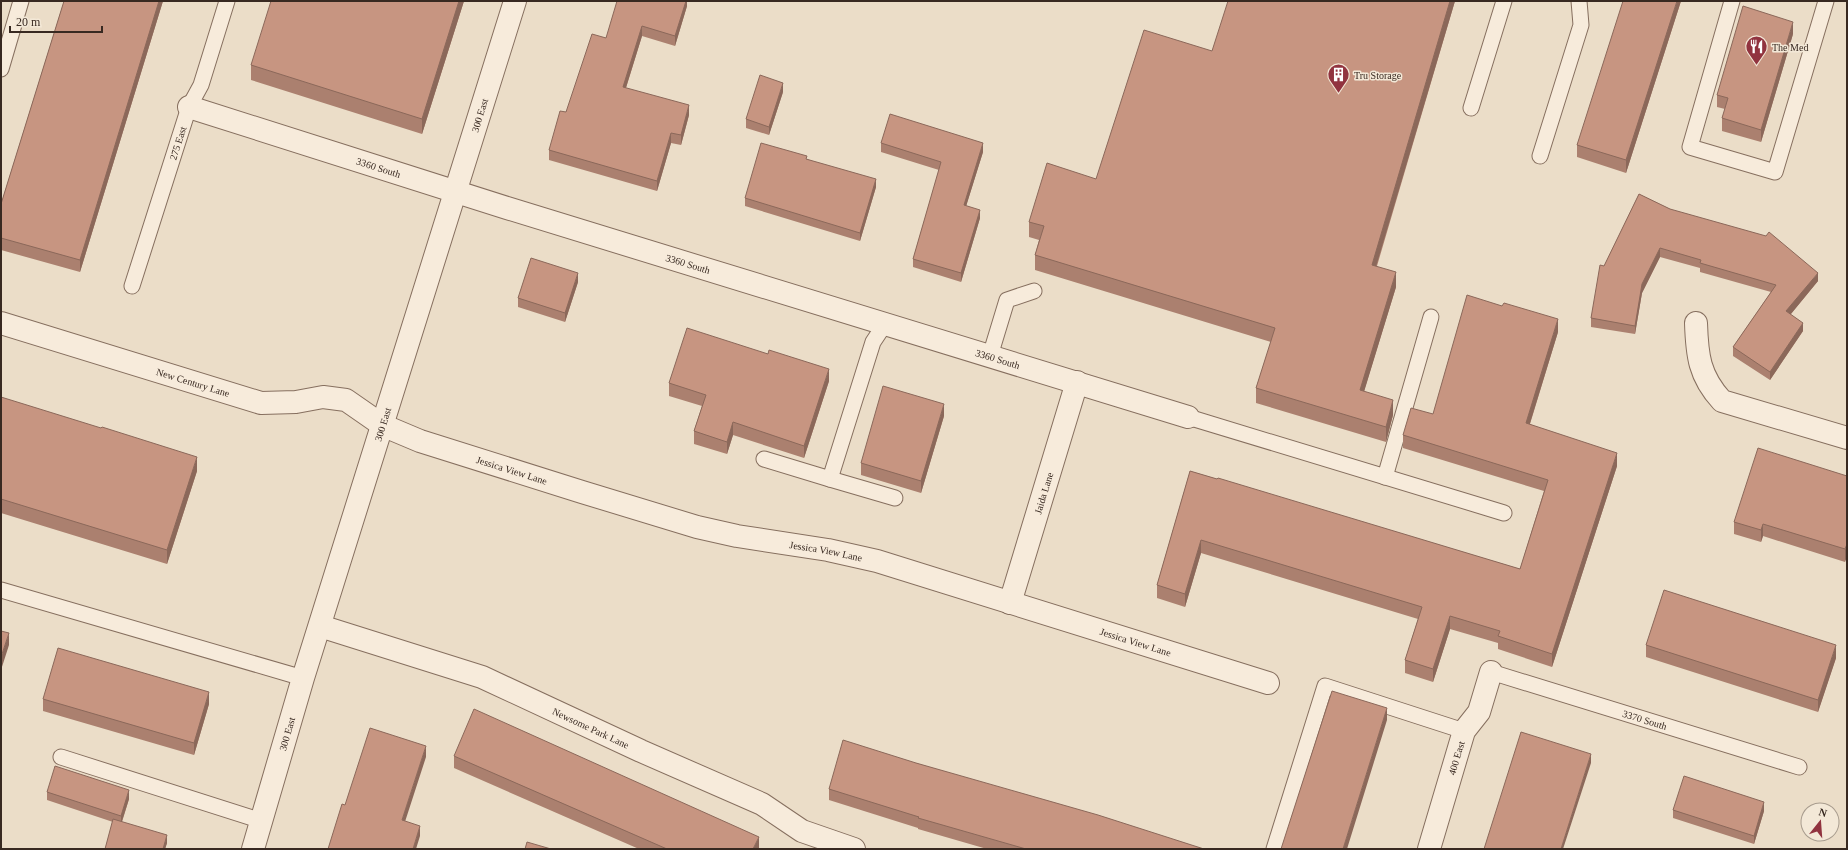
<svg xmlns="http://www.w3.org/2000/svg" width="1848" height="850" font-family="Georgia,serif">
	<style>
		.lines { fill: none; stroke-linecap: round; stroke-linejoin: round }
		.service-casing { stroke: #866f5f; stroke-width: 17 }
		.minor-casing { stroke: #866f5f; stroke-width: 24 }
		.tertiary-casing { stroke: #866f5f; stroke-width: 24 }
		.service { stroke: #f7ebdb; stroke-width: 15 }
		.minor { stroke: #f7ebdb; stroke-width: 22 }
		.tertiary { stroke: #f7ebdb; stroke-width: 22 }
		.wall { fill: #ab806f }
		.shaded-wall { fill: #8b685a }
		.building { fill: #c79581; stroke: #8b685a }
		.labels { text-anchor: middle; stroke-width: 3; stroke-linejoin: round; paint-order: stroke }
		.poi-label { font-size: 10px; fill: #382921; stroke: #f3e8d7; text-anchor: start }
		.street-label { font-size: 10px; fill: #382921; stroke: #f3e8d7 }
	</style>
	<rect width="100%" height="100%" fill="#ebddc8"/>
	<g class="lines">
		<defs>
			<g id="service">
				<path d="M1732,1l-42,146 85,25 51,-171"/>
				<path d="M1,69l20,-68"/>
				<path d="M1471,108l33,-107"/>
				<path d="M1540,156l41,-131 -2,-24"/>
				<path id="s1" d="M132,286l57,-179 12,-22 26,-84"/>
				<path d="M990,356l17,-56 27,-9"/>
				<path d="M1188,417l316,96"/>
				<path d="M764,459l66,20 43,-137 12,-18"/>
				<path d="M1385,477l46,-160"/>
				<path d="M830,479l65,19"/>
				<path d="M1,590l302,88"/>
				<path id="s2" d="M1491,672l308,95"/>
				<path d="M61,757l201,64"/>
				<path d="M1274,849l51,-163 139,45"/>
			</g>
			<g id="minor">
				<path id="s3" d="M189,107l318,101 681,209"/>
				<path id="s4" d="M1,323l260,80 35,-1 27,-5 23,3 36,25 38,16 162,51 115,35 40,9 91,14 49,11 391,122"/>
				<path d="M1696,323c1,32 3,53 26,78l125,37"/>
				<path id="s5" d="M1010,603l67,-221"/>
				<path id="s6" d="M320,626l162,51 159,74 121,53 40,27 52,18"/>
				<path id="s7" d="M1429,849l35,-118 15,-19 12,-40"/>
			</g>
			<g id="tertiary">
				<path id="s8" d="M253,849l50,-171 212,-677"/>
			</g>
		</defs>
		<use href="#service" class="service-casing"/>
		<use href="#minor" class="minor-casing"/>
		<use href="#tertiary" class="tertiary-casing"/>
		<use href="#service" class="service"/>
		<use href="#minor" class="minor"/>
		<use href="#tertiary" class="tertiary"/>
	</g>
	<path class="wall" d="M64,1h99l-83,271 -79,-22v-46z
		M464,1l-42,133 -171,-54v-15z
		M687,1v5l-12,40 -33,-10 -16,52 63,27 -8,30 -10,-2 -14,48 -108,-31v-10l17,-38 40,-74z
		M1455,1l-78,265 19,21 -32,104 29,24 -7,27 -130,-39v-15l15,-46 -236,-72v-15l4,-15 -10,-3v-15l67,-43 116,-128z
		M1681,1l-55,172 -49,-16v-12z
		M1793,34l-32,108 -39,-11v-13l3,-9 -8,-2v-12z
		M783,92l-14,43 -23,-7v-9z
		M881,143l102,9 -17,54 14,12 -19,64 -48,-15v-8l26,-89 -58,-18z
		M807,159l69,28 -16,54 -115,-35v-8z
		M1639,194l179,87 -28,34 13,16 -33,49 -37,-24v-9l38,-55 -71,-20v-4l-40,-11 -18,36 -7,41 -44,-7v-9l13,-52z
		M578,282l-13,40 -47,-15v-9z
		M1558,332l-28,92 87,42 -65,201 -54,-18v-6l-48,-14 -17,53 -28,-9v-13l13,-41 -217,-66 -16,54 -28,-9v-13l33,-114 330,98 24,-78 -141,-43v-13z
		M829,381l-25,77 -71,-23 -6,19 -33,-10v-13l8,-25 -33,-10v-13z
		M1,397l196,74 -30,93 -166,-51z
		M944,416l-23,77 -60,-18v-12z
		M1847,476l-2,86 -82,-26 -2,6 -27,-8v-12z
		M1646,645l190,13 -18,54 -172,-55z
		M43,699l166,5 -15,51 -151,-44z
		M454,756l305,93h-120l-185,-81z
		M916,763l288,86h-217l-69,-20v-1l-89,-28v-11z
		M47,792l82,7 -7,23 45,21 -2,6h-60l8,-27 -66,-22z
		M1673,810l91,1 -10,33 -81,-26z"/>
	<path class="shaded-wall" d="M159,1h4l-83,271v-12z
		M459,1h5l-42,133v-15z
		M686,1h1v5l-12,40v-10z
		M1450,1h5l-83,279v-15z
		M1677,1h4l-55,172v-13z
		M1793,22v12l-32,108v-12z
		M642,26v10l-19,61v-10z
		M783,83v9l-14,43v-8z
		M689,105v10l-8,30v-10z
		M671,133v10l-14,48v-10z
		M983,143v9l-19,61v-8z
		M876,179v8l-16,54v-8z
		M980,210v8l-19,64v-9z
		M1660,248v9l-18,36 -7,41v-8l7,-42z
		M1396,272v15l-36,118v-15z
		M578,273v9l-13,40v-9z
		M1818,273v8l-32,39v-9z
		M1558,319v13l-32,104v-13z
		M1803,323v8l-33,49v-8z
		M829,369v12l-25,77v-12z
		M1393,400v15l-7,27v-15z
		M944,404v12l-23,77v-12z
		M733,422v13l-6,19v-12z
		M1617,453v13l-65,201v-13z
		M197,457v14l-30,93v-14z
		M1763,524v12l-2,6v-12z
		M1201,540v13l-16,54v-13z
		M1847,544v13l-2,5v-13z
		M1450,616v13l-17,53v-13z
		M9,633v12l-8,25v-13z
		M1836,645v13l-18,54v-12z
		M209,692v12l-15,51v-12z
		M1387,708v12l-40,129h-4z
		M426,746v11l-24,74v-11z
		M1591,754v9l-28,86h-2z
		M129,790v9l-8,25v-8z
		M1764,802v9l-10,33v-8z
		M420,826v10l-4,13h-3z
		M167,835v8l-2,6h-2z
		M759,837v12h-6z"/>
	<path class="building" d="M64,1h95l-79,259 -79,-22v-34z
		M271,1h188l-37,118 -171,-54z
		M617,1h69l-11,35 -33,-10 -19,61 66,18 -8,30 -10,-2 -14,48 -108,-31 11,-39 6,1 26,-78 14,4z
		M1228,1h222l-78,264 24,7 -36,118 33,10 -7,27 -130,-39 19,-60 -240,-73 9,-29 -15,-4 18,-59 49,16 48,-149 68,21z
		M1623,1h54l-51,159 -49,-15z
		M1743,6l50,16 -32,108 -39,-12 6,-20 -11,-3z
		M760,75l23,8 -14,44 -23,-8z
		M890,114l93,29 -19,62 16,5 -19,63 -48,-14 28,-97 -60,-19z
		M761,143l46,13 -1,3 70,20 -16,54 -115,-35z
		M1639,194l31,15 96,27 3,-4 49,41 -32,38 17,12 -33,49 -37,-25 43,-62 -76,-22 1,-3 -41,-12 -18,36 -7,42 -44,-8 9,-53 4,1z
		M531,258l47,15 -13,40 -47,-15z
		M1467,295l35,11 2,-3 54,16 -32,104 91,30 -65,201 -54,-18 2,-5 -50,-15 -17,53 -28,-9 17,-53 -221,-67 -16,54 -28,-9 33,-114 27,8 1,-1 302,91 28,-89 -145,-45 8,-27 22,6z
		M687,328l81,26 1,-4 60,19 -25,77 -71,-24 -6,20 -33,-11 12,-36 -37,-12z
		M883,386l61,18 -23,77 -60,-18z
		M1,397l100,31 1,-1 95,30 -30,93 -166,-51z
		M1758,448l89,28v68l-2,5 -82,-25 -2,6 -27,-8z
		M1664,590l172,55 -18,55 -172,-55z
		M1,631l8,2 -8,24z
		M58,648l151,44 -15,51 -151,-44z
		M1332,691l55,17 -44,141h-62z
		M474,709l285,128 -6,12h-86l-213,-93z
		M370,728l56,18 -24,74 18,6 -7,23h-85l14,-45 3,1z
		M1521,732l70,22 -30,95h-77z
		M843,740l73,23 182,52 106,34h-178l-108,-31 1,-1 -90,-28z
		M55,766l74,24 -8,26 -74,-24z
		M1684,776l80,26 -10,34 -81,-26z
		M113,819l54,16 -4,14h-58z
		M527,842l24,7h-26z"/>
	<defs>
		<symbol id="restaurant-pin" viewBox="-11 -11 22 30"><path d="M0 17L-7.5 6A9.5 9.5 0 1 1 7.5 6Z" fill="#91333f" stroke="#f3e8d7"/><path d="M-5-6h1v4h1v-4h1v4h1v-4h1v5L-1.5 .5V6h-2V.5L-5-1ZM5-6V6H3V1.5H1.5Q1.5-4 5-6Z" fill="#fff"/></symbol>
		<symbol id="building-pin" viewBox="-11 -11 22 30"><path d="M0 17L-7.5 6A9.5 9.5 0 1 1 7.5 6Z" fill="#91333f" stroke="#f3e8d7"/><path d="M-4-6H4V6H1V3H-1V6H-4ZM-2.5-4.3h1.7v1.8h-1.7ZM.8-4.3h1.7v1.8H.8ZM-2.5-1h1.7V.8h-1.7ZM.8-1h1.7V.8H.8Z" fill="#fff"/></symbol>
	</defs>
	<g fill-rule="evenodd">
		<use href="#restaurant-pin" x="1744" y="34" width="25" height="34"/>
		<use href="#building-pin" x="1326" y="62" width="25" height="34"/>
	</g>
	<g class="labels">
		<g class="poi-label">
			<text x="1772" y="51">The Med</text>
			<text x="1354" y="79">Tru Storage</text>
		</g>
		<g class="street-label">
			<text dy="4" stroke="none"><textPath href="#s8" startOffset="768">300 East</textPath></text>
			<text dy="4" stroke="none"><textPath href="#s1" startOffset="150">275 East</textPath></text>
			<text dy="4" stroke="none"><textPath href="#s3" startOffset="199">3360 South</textPath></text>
			<text dy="4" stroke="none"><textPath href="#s3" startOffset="523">3360 South</textPath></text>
			<text dy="4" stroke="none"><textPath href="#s3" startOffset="847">3360 South</textPath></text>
			<text dy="4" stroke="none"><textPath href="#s4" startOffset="201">New Century Lane</textPath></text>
			<text dy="4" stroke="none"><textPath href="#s8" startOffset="444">300 East</textPath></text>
			<text dy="4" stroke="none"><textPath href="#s4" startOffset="539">Jessica View Lane</textPath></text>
			<text dy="4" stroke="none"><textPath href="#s5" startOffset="115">Jaida Lane</textPath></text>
			<text dy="4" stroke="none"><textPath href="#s4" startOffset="864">Jessica View Lane</textPath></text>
			<text dy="4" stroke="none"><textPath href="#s4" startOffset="1187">Jessica View Lane</textPath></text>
			<text dy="4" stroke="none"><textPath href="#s2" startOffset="161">3370 South</textPath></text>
			<text dy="4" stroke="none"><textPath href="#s6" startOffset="290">Newsome Park Lane</textPath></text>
			<text dy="4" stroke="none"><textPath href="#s8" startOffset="120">300 East</textPath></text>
			<text dy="4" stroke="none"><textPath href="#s7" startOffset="95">400 East</textPath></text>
		</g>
	</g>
	<rect width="1848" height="850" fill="none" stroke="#382921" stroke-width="4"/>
	<g transform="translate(1820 822) rotate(17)"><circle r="19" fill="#f3e8d7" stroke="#a89c8e"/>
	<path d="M0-3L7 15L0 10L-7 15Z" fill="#91333f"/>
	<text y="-6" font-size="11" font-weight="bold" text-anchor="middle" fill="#382921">N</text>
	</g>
	<path d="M10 26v6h92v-6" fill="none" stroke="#382921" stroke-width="2"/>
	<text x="16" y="26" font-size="12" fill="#382921" stroke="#f3e8d7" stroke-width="3" paint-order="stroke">20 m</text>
</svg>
